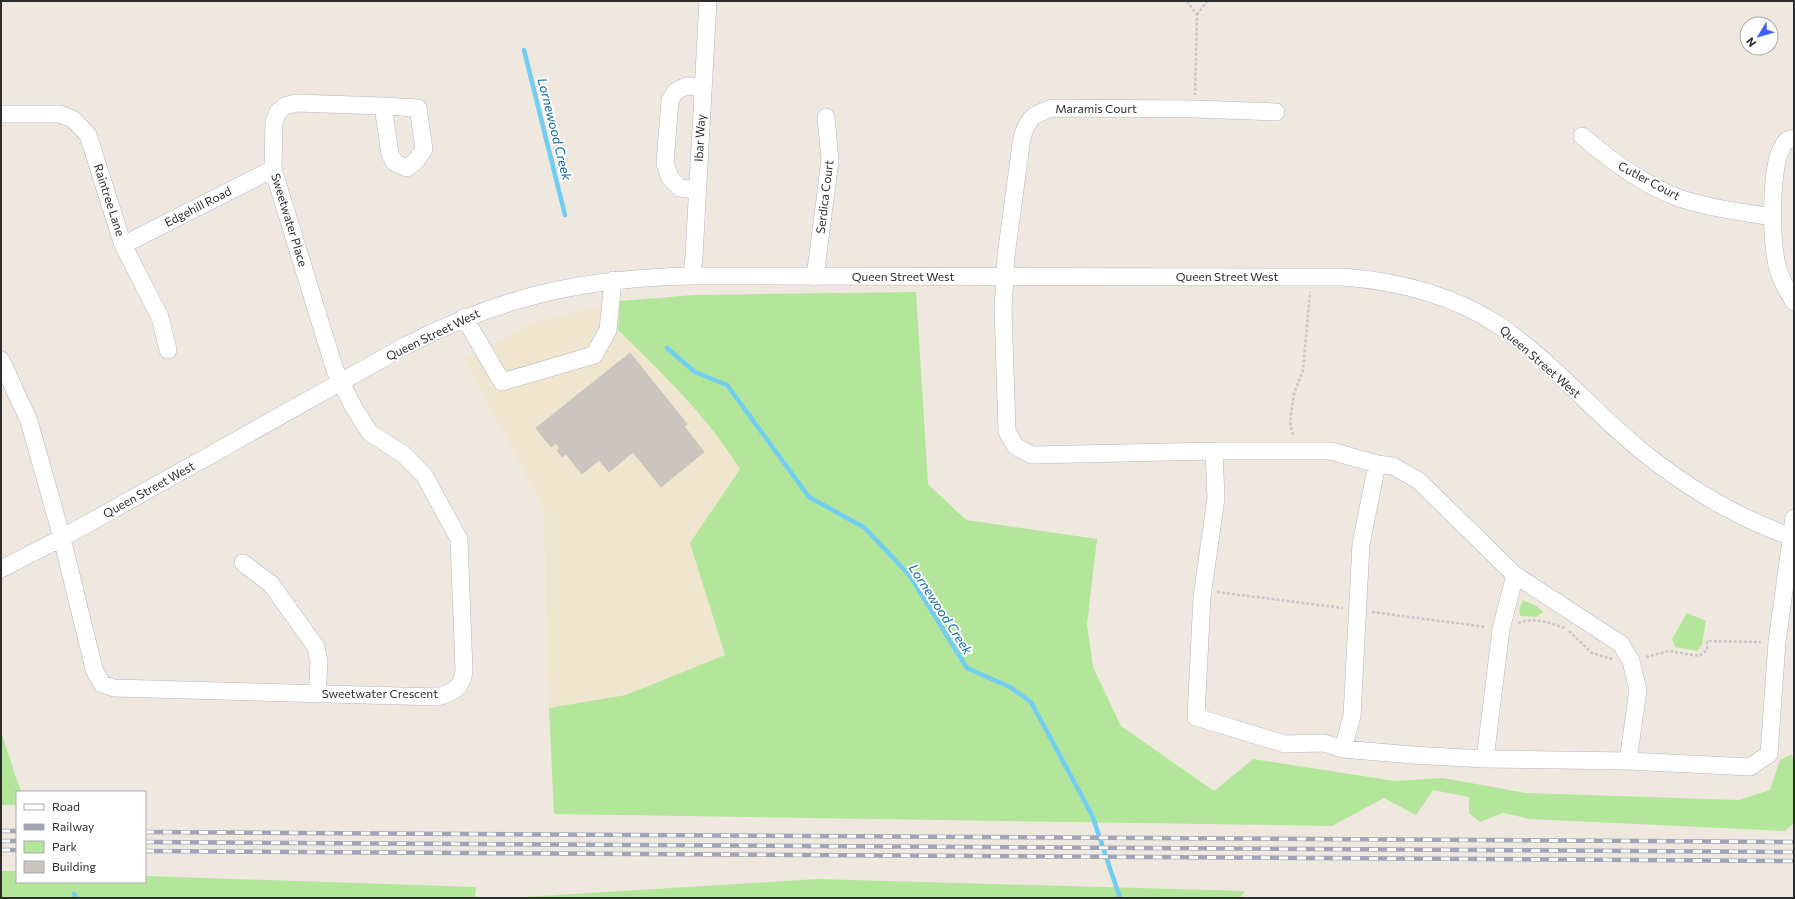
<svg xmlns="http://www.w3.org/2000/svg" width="1795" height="899" font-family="Commissioner,sans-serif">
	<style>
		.education { fill: #f0e6cf }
		.green { fill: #b3e69b }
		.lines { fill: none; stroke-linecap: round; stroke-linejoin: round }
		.stream { stroke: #71cdf2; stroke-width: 4.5 }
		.building { fill: #cac5bf; stroke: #cac4b9 }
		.minor-casing { stroke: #b3b5c0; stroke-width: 18 }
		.path { stroke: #c8c8c8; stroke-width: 2.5; stroke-dasharray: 3 2; stroke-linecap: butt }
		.minor { stroke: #fff; stroke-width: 17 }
		.rail-casing { stroke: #a1a4b7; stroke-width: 4.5 }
		.rail { stroke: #fff; stroke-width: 3; stroke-dasharray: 9; stroke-linecap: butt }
		.labels { text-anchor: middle; stroke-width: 4; stroke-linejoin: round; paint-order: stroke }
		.street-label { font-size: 12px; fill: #2d2d2d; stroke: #fff }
		.water-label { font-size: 13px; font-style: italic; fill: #0a6ca3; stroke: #fff }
	</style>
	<rect width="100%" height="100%" fill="#efe8df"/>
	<path class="education" d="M620,301l-2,29 54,52 56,67 63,102 10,56 -248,185 -4,-84 -5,-199 -79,-149 64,-36z"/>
	<path class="green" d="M916,292l12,192 38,36 131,19 -10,85 6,43 28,59 93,65 39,-32 142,22 48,-3 83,15 213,7 31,-10 10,-30 12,-6 2,13v56l-9,8 -255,-12 -27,-6 -23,9 -11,-9v-16l-36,-7 -17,25 -32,-17 -52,28 -778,-12 -5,-106 77,-13 99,-40 -35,-112 50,-74c-33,-53 -78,-96 -122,-139l2,-29 74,-6z
		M1523,600l15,7 5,5 -7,5 -16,-1 -1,-7z
		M1687,613l19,8 -4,24 -5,6 -22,-4 -3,-8z
		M1,732l20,60h-4v13h-16z
		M1,871h16v11h128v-6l331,11 -1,11h-474z
		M817,879l428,12 -5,7h-731z"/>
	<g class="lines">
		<path class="stream" d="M524,50l41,165
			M667,348l28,24 32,13 82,112 56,31 45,48 57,92 43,19 21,15 61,113 28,83
			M74,894l2,4"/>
	</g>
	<path class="building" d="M630,353l57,71 -3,2 20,26 -43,35 -28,-35 -24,20 -10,-12 -17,14 -16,-20 -4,3 -5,-7 3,-2 -4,-5 -5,4 -15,-19z"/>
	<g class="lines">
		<defs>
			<path id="minor" d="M1276,112l-81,-3 -143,-1c-20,7 -23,9 -30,29l-16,119 -1,21 -2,31 4,123 8,15 17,9 182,-4h117l46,13 16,2 26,15 96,94 106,69 10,17 7,29 -10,71
				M1,114h59l14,6 14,15 35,110 37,72 8,33
				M1582,136c28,24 62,49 97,62 30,10 62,14 93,19
				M1794,138l-8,3c-3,5 -7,11 -8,16 -7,27 -7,82 -1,108 3,14 10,25 17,37
				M697,190l-17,-2 -10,-10 -5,-15 5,-63 6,-9 10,-5 17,2
				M123,245l150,-76
				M692,276l2,-20 14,-255
				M815,277l15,-117 -4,-43
				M464,317l38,65 92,-27 14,-25 5,-50
				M1,360l28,61 33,117 32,131 8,15 12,4 324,9c15,-5 24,-9 26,-26l-5,-132 -35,-64 -21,-21 -33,-21 -16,-25 -19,-38 -62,-201 1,-47 4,-10 7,-6 11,-3 87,3 7,48 5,9 12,5 9,-7 8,-12 -6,-41 -35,-2
				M1214,451l2,47 -14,99 -6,120 89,27 39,-1 19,6 69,6 73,4 143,2 122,6 19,-13 8,-112 17,-124
				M243,563l28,21 45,63 3,15 -2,32
				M1,569l61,-31 345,-193c96,-49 177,-67 285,-69l650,1c56,4 108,17 155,47 51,34 93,84 141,124 46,38 100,70 156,90
				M1343,749l9,-33 9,-172 16,-80
				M1485,759l16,-130 14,-54"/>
		</defs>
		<use href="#minor" class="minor-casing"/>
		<path class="path" d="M1187,1l10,14 -2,80
			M1197,15l10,-14
			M1293,435l-3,-13 4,-28 9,-24 7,-78
			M1217,592l126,16
			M1372,612l114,15
			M1518,623c16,-6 32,0 47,5
			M1569,631l23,22 20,6
			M1646,657l23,-6 30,5 8,-6v-9l54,1"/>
		<use href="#minor" class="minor"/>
		<defs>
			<path id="rail" d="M1,831h16
				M145,832l1649,10
				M1,841h16
				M145,842l1649,10
				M1,850h16
				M145,851l1649,10"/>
		</defs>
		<use href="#rail" class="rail-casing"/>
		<use href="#rail" class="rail"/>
	</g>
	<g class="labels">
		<g class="street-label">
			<text x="1096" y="113">Maramis Court</text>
			<text transform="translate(700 138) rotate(-87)" y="4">Ibar Way</text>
			<text transform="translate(1649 181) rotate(28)" y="4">Cutler Court</text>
			<text transform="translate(825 197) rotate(-83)" y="4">Serdica Court</text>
			<text transform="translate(109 200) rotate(72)" y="4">Raintree Lane</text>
			<text transform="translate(198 207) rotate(-27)" y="4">Edgehill Road</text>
			<text transform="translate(289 220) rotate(73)" y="4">Sweetwater Place</text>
			<text x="903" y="281">Queen Street West</text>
			<text x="1227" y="281">Queen Street West</text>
			<text transform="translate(433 335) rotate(-26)" y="4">Queen Street West</text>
			<text transform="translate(1540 362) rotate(41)" y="4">Queen Street West</text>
			<text transform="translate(149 490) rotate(-29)" y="4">Queen Street West</text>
			<text x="380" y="698">Sweetwater Crescent</text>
		</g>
		<g class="water-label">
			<text transform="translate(555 129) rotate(76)" y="5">Lornewood Creek</text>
			<text transform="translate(941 609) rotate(57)" y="5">Lornewood Creek</text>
		</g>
	</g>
	<rect width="1795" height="899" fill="none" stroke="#2d2d2d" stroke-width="4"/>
	<rect x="16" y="791" width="130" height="92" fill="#ffffff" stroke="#ababab"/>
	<rect x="24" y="804" width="20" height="6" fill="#ffffff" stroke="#ababab"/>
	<text x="52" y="811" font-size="12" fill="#2d2d2d">Road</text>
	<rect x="24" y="824" width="20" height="6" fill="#a1a4b7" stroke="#ababab"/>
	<text x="52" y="831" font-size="12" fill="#2d2d2d">Railway</text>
	<rect x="24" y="841" width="20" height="12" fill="#b3e69b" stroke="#ababab"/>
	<text x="52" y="851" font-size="12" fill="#2d2d2d">Park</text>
	<rect x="24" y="861" width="20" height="12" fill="#cac5bf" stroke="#ababab"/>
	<text x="52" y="871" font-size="12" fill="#2d2d2d">Building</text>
	<g transform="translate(1759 36) rotate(232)"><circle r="19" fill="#ffffff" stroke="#ababab"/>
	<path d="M0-3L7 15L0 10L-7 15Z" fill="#3d5dfe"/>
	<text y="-6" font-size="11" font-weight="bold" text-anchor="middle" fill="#2d2d2d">N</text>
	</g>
</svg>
